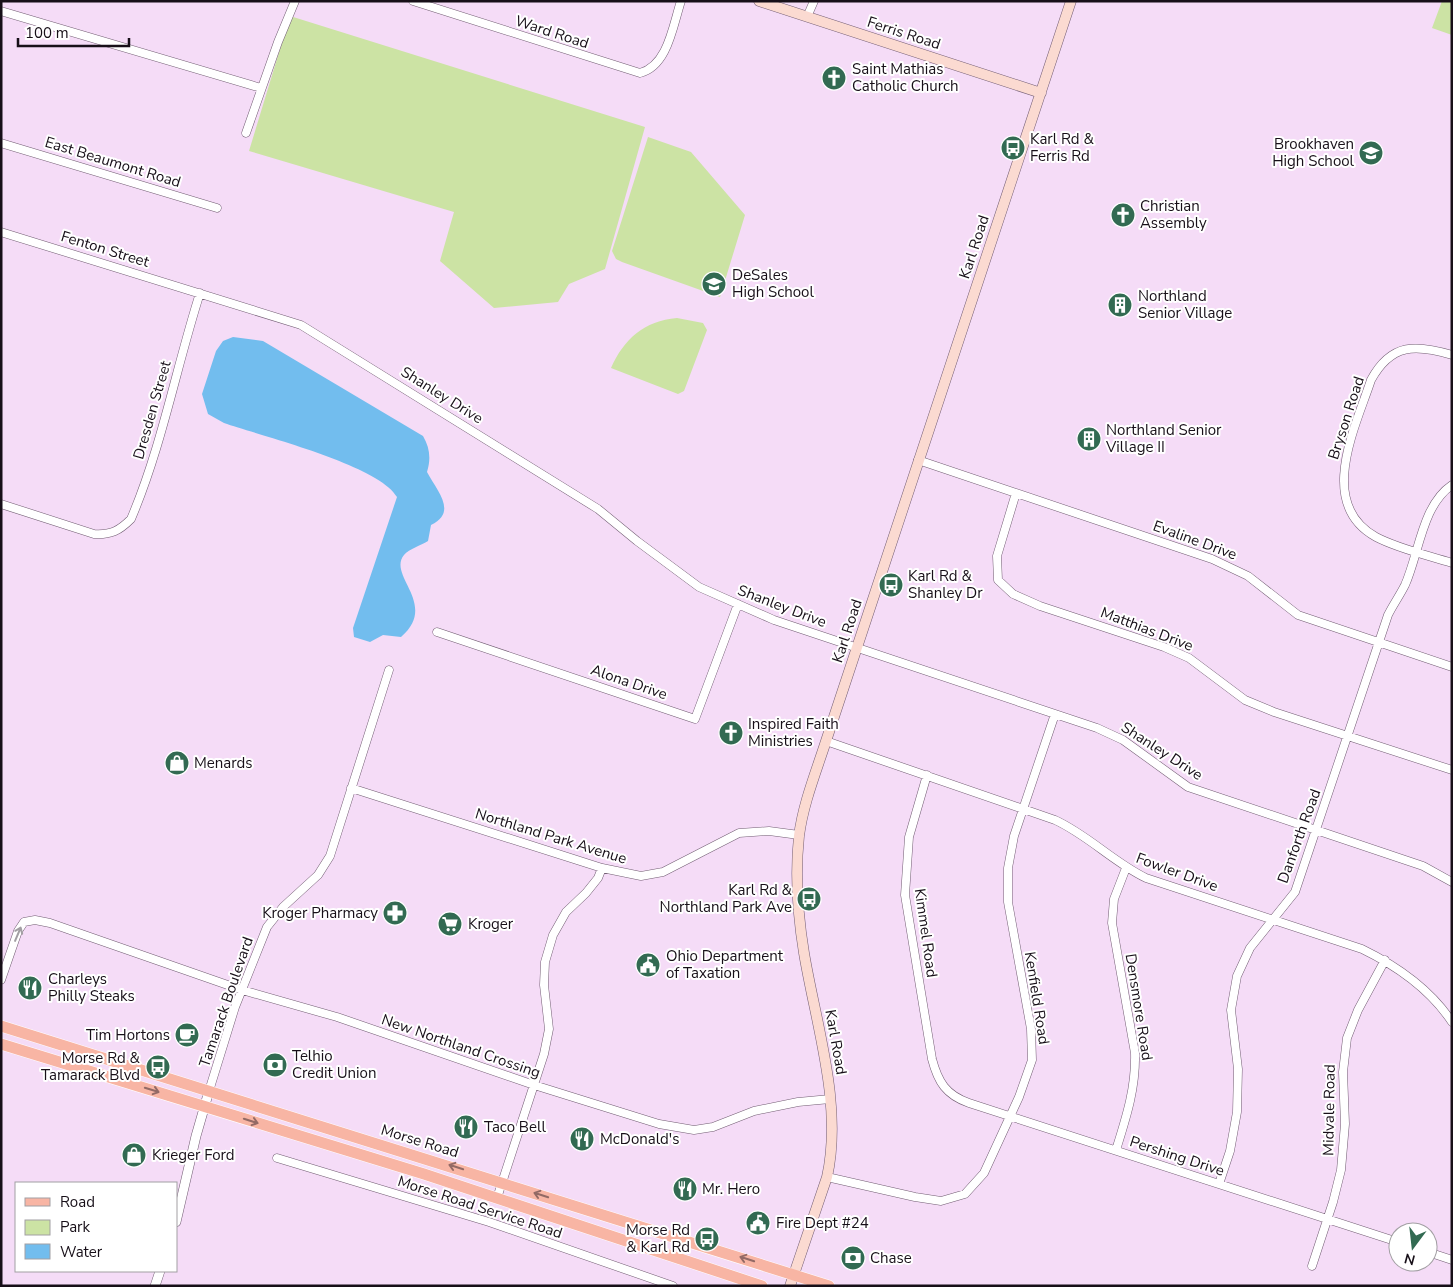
<svg xmlns="http://www.w3.org/2000/svg" width="1453" height="1287" font-family="'Nunito Sans',sans-serif">
	<style>
		.green { fill: #cce3a4 }
		.water { fill: #72bdee }
		.lines { fill: none; stroke-linecap: round; stroke-linejoin: round }
		.minor-casing { stroke: #725d73; stroke-width: 9 }
		.tertiary-casing { stroke: #725d73; stroke-width: 10 }
		.secondary-casing { stroke: #725d73; stroke-width: 11 }
		.primary-casing { stroke: #fff; stroke-width: 12 }
		.minor { stroke: #fff; stroke-width: 8 }
		.tertiary { stroke: #fff; stroke-width: 9 }
		.secondary { stroke: #fbdad1; stroke-width: 10 }
		.primary { stroke: #f8b5a4; stroke-width: 11 }
		.oneway { stroke: #a29fa3 }
		.oneway2 { stroke: #936a65 }
		.labels { text-anchor: middle; stroke-width: 4; stroke-linejoin: round; paint-order: stroke }
		.street-label { font-size: 15px; fill: #170f18; stroke: #fff }
		.poi-label { font-size: 15px; fill: #170f18; stroke: #fff; text-anchor: start }
	</style>
	<rect width="100%" height="100%" fill="#f5dcf7"/>
	<path class="green" d="M1442,1h10v34l-20,-7z
		M290,16l355,111 -40,142 -36,15 -11,18 -64,6 -54,-47 14,-49 -205,-61z
		M648,137l43,15 54,63 -25,82 -98,-35 -6,-3 -4,-8z
		M677,318l26,5 4,7 -23,61 -6,3 -67,-26c13,-29 33,-47 66,-50z"/>
	<path class="water" d="M233,337l30,4 160,95c7,12 8,23 4,36 10,19 31,40 4,53l-3,16c-6,4 -19,8 -24,14 -17,21 35,49 -3,82l-18,-2 -13,7 -16,-5 -1,-9 44,-131c-18,-32 -136,-61 -173,-74l-16,-9 -6,-20 14,-43 7,-10z"/>
	<g class="lines">
		<defs>
			<path id="minor" d="M413,1l227,72c28,-7 33,-48 41,-72
				M1,11l260,77
				M807,17l7,-16
				M246,133l32,-91 17,-41
				M1,143l216,65
				M1,232l300,93 297,184 39,32 62,46 75,33 323,108 26,12 65,47 235,79 29,16
				M1452,355c-36,-11 -61,-12 -81,25 -15,46 -55,124 5,157 23,12 51,18 76,26
				M918,460l294,99 36,17 50,39 154,52
				M1016,493l-19,63 1,24 15,14 27,12 124,41 25,11 56,42 29,12 178,58
				M1,504l93,30c17,1 25,-3 37,-15 31,-73 45,-151 69,-226
				M437,632l258,87 43,-115
				M826,741l229,79c33,15 58,42 91,58l216,71c35,17 68,40 90,73
				M927,775l-18,62 -4,58 27,164c6,23 14,36 37,44l429,139
				M351,788l251,80 39,8 22,-4 76,-39 30,-2 30,4
				M1,980l17,-49 6,-9 11,-2 15,3 192,67 95,27 197,68 125,39 35,6 19,-3 41,-16 44,-9 32,-3
				M209,1091l26,-84 32,-80 16,-20 35,-32 12,-19 59,-186
				M1116,1150c10,-32 20,-62 19,-97l-23,-130 2,-24 12,-31
				M277,1158l212,64 184,64
				M827,1177l88,20 26,4 24,-7 19,-21 35,-76 13,-37 -1,-31 -23,-127v-34l6,-32 41,-122
				M1219,1184l11,-33 7,-39 1,-43 -7,-59 6,-34 13,-28 45,-56 93,-277c5,-10 12,-20 17,-30 14,-31 17,-80 47,-100
				M497,1198l47,-144 5,-25 -5,-44 1,-23 8,-27 13,-23 20,-19 12,-15 4,-10
				M1428,1252l24,8
				M1312,1266l21,-64 8,-32 4,-46 -2,-52 4,-34 11,-28 27,-50"/>
			<path id="tertiary" d="M176,1222l20,-86 13,-45
				M155,1286l5,-15"/>
			<path id="secondary" d="M759,1l282,92
				M790,1286l37,-109c16,-72 -11,-152 -23,-224 -6,-37 -9,-79 -5,-117 4,-32 17,-64 27,-95l245,-740"/>
			<path id="primary" d="M1,1026l828,260
				M1,1044l423,130 338,112"/>
		</defs>
		<use href="#minor" class="minor-casing"/>
		<use href="#tertiary" class="tertiary-casing"/>
		<use href="#secondary" class="secondary-casing"/>
		<use href="#primary" class="primary-casing"/>
		<use href="#minor" class="minor"/>
		<use href="#tertiary" class="tertiary"/>
		<use href="#secondary" class="secondary"/>
		<use href="#primary" class="primary"/>
	</g>
	<defs><path id="oneway-shaft" d="M-6 0H5M1.5-3L5.5 0L1.5 3" fill="none" stroke-width="1.6" stroke-linecap="round" stroke-linejoin="round" transform="scale(1.25)"/></defs>
	<use class="oneway" href="#oneway-shaft" transform="translate(18 934) rotate(-67)"/>
	<g class="oneway2">
		<use href="#oneway-shaft" transform="translate(152 1090) rotate(17)"/>
		<use href="#oneway-shaft" transform="translate(251 1121) rotate(18)"/>
		<use href="#oneway-shaft" transform="translate(456 1167) rotate(-162)"/>
		<use href="#oneway-shaft" transform="translate(541 1195) rotate(-162)"/>
		<use href="#oneway-shaft" transform="translate(747 1259) rotate(-162)"/>
	</g>
	<defs>
		<symbol id="church-disc" viewBox="-11 -11 22 22"><circle r="9.5" fill="#326a52" stroke="#fff"/><path d="M-1.2-6h2.4v3.5h3.3v2.4h-3.3V6h-2.4V-.1h-3.3v-2.4h3.3Z" fill="#fff"/></symbol>
		<symbol id="bus-disc" viewBox="-11 -11 22 22"><circle r="9.5" fill="#326a52" stroke="#fff"/><path d="M-5-6H5V4H4V6H2V4H-2V6H-4V4H-5ZM-3.5-4V0h7V-4ZM-3.5 1.2v1.5H-2V1.2ZM2 1.2v1.5H3.5V1.2Z" fill="#fff"/></symbol>
		<symbol id="school-disc" viewBox="-11 -11 22 22"><circle r="9.5" fill="#326a52" stroke="#fff"/><path d="M0-5L7-2L0 1L-7-2ZM-4 1L0 2.5L4 1V4Q0 6-4 4Z" fill="#fff"/></symbol>
		<symbol id="building-disc" viewBox="-11 -11 22 22"><circle r="9.5" fill="#326a52" stroke="#fff"/><path d="M-4-6H4V6H1V3H-1V6H-4ZM-2.5-4.3h1.7v1.8h-1.7ZM.8-4.3h1.7v1.8H.8ZM-2.5-1h1.7V.8h-1.7ZM.8-1h1.7V.8H.8Z" fill="#fff"/></symbol>
		<symbol id="shop-disc" viewBox="-11 -11 22 22"><circle r="9.5" fill="#326a52" stroke="#fff"/><path d="M-5-2.5h2.3a2.7 3.5 0 0 1 5.4 0H5L5.5 6h-11ZM-1.5-2.5h3a1.5 2.3 0 0 0-3 0Z" fill="#fff"/></symbol>
		<symbol id="pharmacy-disc" viewBox="-11 -11 22 22"><circle r="9.5" fill="#326a52" stroke="#fff"/><path d="M-2-6h4v4h4v4h-4v4h-4v-4h-4v-4h4Z" fill="#fff"/></symbol>
		<symbol id="supermarket-disc" viewBox="-11 -11 22 22"><circle r="9.5" fill="#326a52" stroke="#fff"/><path d="M-6-5.5h2.5l.6 2H6L4.5 2H-2.5L-4.4-4H-6ZM-1.5 3.2a1.3 1.3 0 1 0 .1 0ZM3 3.2a1.3 1.3 0 1 0 .1 0Z" fill="#fff"/></symbol>
		<symbol id="civic-disc" viewBox="-11 -11 22 22"><circle r="9.5" fill="#326a52" stroke="#fff"/><path d="M-.6-6.5H3V-4.5H.6V-3L4-1V1h2V6H-6V1h2V-1L-.6-3ZM-1.2 2.5V6h2.4V2.5Z" fill="#fff"/></symbol>
		<symbol id="restaurant-disc" viewBox="-11 -11 22 22"><circle r="9.5" fill="#326a52" stroke="#fff"/><path d="M-5-6h1v4h1v-4h1v4h1v-4h1v5L-1.5 .5V6h-2V.5L-5-1ZM5-6V6H3V1.5H1.5Q1.5-4 5-6Z" fill="#fff"/></symbol>
		<symbol id="cafe-disc" viewBox="-11 -11 22 22"><circle r="9.5" fill="#326a52" stroke="#fff"/><path d="M-5.5-4.5H6V0H3Q3 3.5 0 3.5H-2.5Q-5.5 3.5-5.5 0ZM3-3.2v2h1.7v-2ZM-6 4.5H4V6H-6Z" fill="#fff"/></symbol>
		<symbol id="bank-disc" viewBox="-11 -11 22 22"><circle r="9.5" fill="#326a52" stroke="#fff"/><path d="M-6-4H6V4H-6ZM0-2.3a2.3 2.3 0 1 0 0 4.6a2.3 2.3 0 1 0 0-4.6Z" fill="#fff"/></symbol>
	</defs>
	<g fill-rule="evenodd">
		<use href="#church-disc" x="820" y="64" width="28" height="28"/>
		<use href="#bus-disc" x="999" y="134" width="28" height="28"/>
		<use href="#school-disc" x="1357" y="139" width="28" height="28"/>
		<use href="#church-disc" x="1109" y="201" width="28" height="28"/>
		<use href="#school-disc" x="700" y="270" width="28" height="28"/>
		<use href="#building-disc" x="1106" y="291" width="28" height="28"/>
		<use href="#building-disc" x="1075" y="425" width="28" height="28"/>
		<use href="#bus-disc" x="877" y="571" width="28" height="28"/>
		<use href="#church-disc" x="717" y="719" width="28" height="28"/>
		<use href="#shop-disc" x="163" y="749" width="28" height="28"/>
		<use href="#bus-disc" x="795" y="885" width="28" height="28"/>
		<use href="#pharmacy-disc" x="381" y="899" width="28" height="28"/>
		<use href="#supermarket-disc" x="436" y="910" width="28" height="28"/>
		<use href="#civic-disc" x="634" y="951" width="28" height="28"/>
		<use href="#restaurant-disc" x="16" y="974" width="28" height="28"/>
		<use href="#cafe-disc" x="173" y="1021" width="28" height="28"/>
		<use href="#bank-disc" x="261" y="1051" width="28" height="28"/>
		<use href="#bus-disc" x="144" y="1053" width="28" height="28"/>
		<use href="#restaurant-disc" x="452" y="1113" width="28" height="28"/>
		<use href="#restaurant-disc" x="568" y="1125" width="28" height="28"/>
		<use href="#shop-disc" x="120" y="1141" width="28" height="28"/>
		<use href="#restaurant-disc" x="671" y="1175" width="28" height="28"/>
		<use href="#civic-disc" x="744" y="1209" width="28" height="28"/>
		<use href="#bus-disc" x="693" y="1225" width="28" height="28"/>
		<use href="#bank-disc" x="839" y="1244" width="28" height="28"/>
	</g>
	<g class="labels">
		<g class="street-label">
			<text transform="translate(552 32) rotate(18)" y="5">Ward Road</text>
			<text transform="translate(904 33) rotate(18)" y="5">Ferris Road</text>
			<text transform="translate(113 162) rotate(17)" y="5">East Beaumont Road</text>
			<text transform="translate(974 247) rotate(-72)" y="5">Karl Road</text>
			<text transform="translate(105 249) rotate(17)" y="5">Fenton Street</text>
			<text transform="translate(442 395) rotate(32)" y="5">Shanley Drive</text>
			<text transform="translate(152 410) rotate(-74)" y="5">Dresden Street</text>
			<text transform="translate(1346 418) rotate(-72)" y="5">Bryson Road</text>
			<text transform="translate(1195 540) rotate(20)" y="5">Evaline Drive</text>
			<text transform="translate(782 606) rotate(21)" y="5">Shanley Drive</text>
			<text transform="translate(1147 629) rotate(21)" y="5">Matthias Drive</text>
			<text transform="translate(847 631) rotate(-72)" y="5">Karl Road</text>
			<text transform="translate(629 682) rotate(19)" y="5">Alona Drive</text>
			<text transform="translate(1162 751) rotate(33)" y="5">Shanley Drive</text>
			<text transform="translate(551 836) rotate(17)" y="5">Northland Park Avenue</text>
			<text transform="translate(1299 836) rotate(-70)" y="5">Danforth Road</text>
			<text transform="translate(1177 872) rotate(20)" y="5">Fowler Drive</text>
			<text transform="translate(926 933) rotate(82)" y="5">Kimmel Road</text>
			<text transform="translate(1037 998) rotate(81)" y="5">Kenfield Road</text>
			<text transform="translate(226 1002) rotate(-71)" y="5">Tamarack Boulevard</text>
			<text transform="translate(1139 1007) rotate(81)" y="5">Densmore Road</text>
			<text transform="translate(836 1042) rotate(80)" y="5">Karl Road</text>
			<text transform="translate(461 1046) rotate(19)" y="5">New Northland Crossing</text>
			<text transform="translate(1329 1110) rotate(-89)" y="5">Midvale Road</text>
			<text transform="translate(420 1141) rotate(17)" y="5">Morse Road</text>
			<text transform="translate(1177 1156) rotate(18)" y="5">Pershing Drive</text>
			<text transform="translate(480 1207) rotate(18)" y="5">Morse Road Service Road</text>
		</g>
		<g class="poi-label">
			<text x="852" y="74">Saint Mathias<tspan x="852" dy="17">Catholic Church</tspan></text>
			<text x="1030" y="144">Karl Rd &amp;<tspan x="1030" dy="17">Ferris Rd</tspan></text>
			<text x="1354" y="149" text-anchor="end">Brookhaven<tspan x="1354" dy="17">High School</tspan></text>
			<text x="1140" y="211">Christian<tspan x="1140" dy="17">Assembly</tspan></text>
			<text x="732" y="280">DeSales<tspan x="732" dy="17">High School</tspan></text>
			<text x="1138" y="301">Northland<tspan x="1138" dy="17">Senior Village</tspan></text>
			<text x="1106" y="435">Northland Senior<tspan x="1106" dy="17">Village II</tspan></text>
			<text x="908" y="581">Karl Rd &amp;<tspan x="908" dy="17">Shanley Dr</tspan></text>
			<text x="748" y="729">Inspired Faith<tspan x="748" dy="17">Ministries</tspan></text>
			<text x="194" y="768">Menards</text>
			<text x="792" y="895" text-anchor="end">Karl Rd &amp;<tspan x="792" dy="17">Northland Park Ave</tspan></text>
			<text x="378" y="918" text-anchor="end">Kroger Pharmacy</text>
			<text x="468" y="929">Kroger</text>
			<text x="666" y="961">Ohio Department<tspan x="666" dy="17">of Taxation</tspan></text>
			<text x="48" y="984">Charleys<tspan x="48" dy="17">Philly Steaks</tspan></text>
			<text x="170" y="1040" text-anchor="end">Tim Hortons</text>
			<text x="292" y="1061">Telhio<tspan x="292" dy="17">Credit Union</tspan></text>
			<text x="140" y="1063" text-anchor="end">Morse Rd &amp;<tspan x="140" dy="17">Tamarack Blvd</tspan></text>
			<text x="484" y="1132">Taco Bell</text>
			<text x="600" y="1144">McDonald's</text>
			<text x="152" y="1160">Krieger Ford</text>
			<text x="702" y="1194">Mr. Hero</text>
			<text x="776" y="1228">Fire Dept #24</text>
			<text x="690" y="1235" text-anchor="end">Morse Rd<tspan x="690" dy="17">&amp; Karl Rd</tspan></text>
			<text x="870" y="1263">Chase</text>
		</g>
	</g>
	<rect width="1453" height="1287" fill="none" stroke="#170f18" stroke-width="5"/>
	<rect x="15" y="1182" width="162" height="90" fill="#ffffff" stroke="#a29fa3"/>
	<rect x="25" y="1198" width="25" height="8" fill="#f8b5a4" stroke="#a29fa3"/>
	<text x="60" y="1207" font-size="15" fill="#170f18">Road</text>
	<rect x="25" y="1220" width="25" height="15" fill="#cce3a4" stroke="#a29fa3"/>
	<text x="60" y="1232" font-size="15" fill="#170f18">Park</text>
	<rect x="25" y="1244" width="25" height="15" fill="#72bdee" stroke="#a29fa3"/>
	<text x="60" y="1257" font-size="15" fill="#170f18">Water</text>
	<g transform="translate(1413 1247) rotate(195)"><circle r="24" fill="#ffffff" stroke="#a29fa3"/>
	<path d="M0-4L9 19L0 12L-9 19Z" fill="#326a52"/>
	<text y="-8" font-size="14" font-weight="bold" text-anchor="middle" fill="#170f18">N</text>
	</g>
	<path d="M18 38v8h111v-8" fill="none" stroke="#170f18" stroke-width="2.5"/>
	<text x="25" y="38" font-size="15" fill="#170f18" stroke="#ffffff" stroke-width="4" paint-order="stroke">100 m</text>
</svg>
